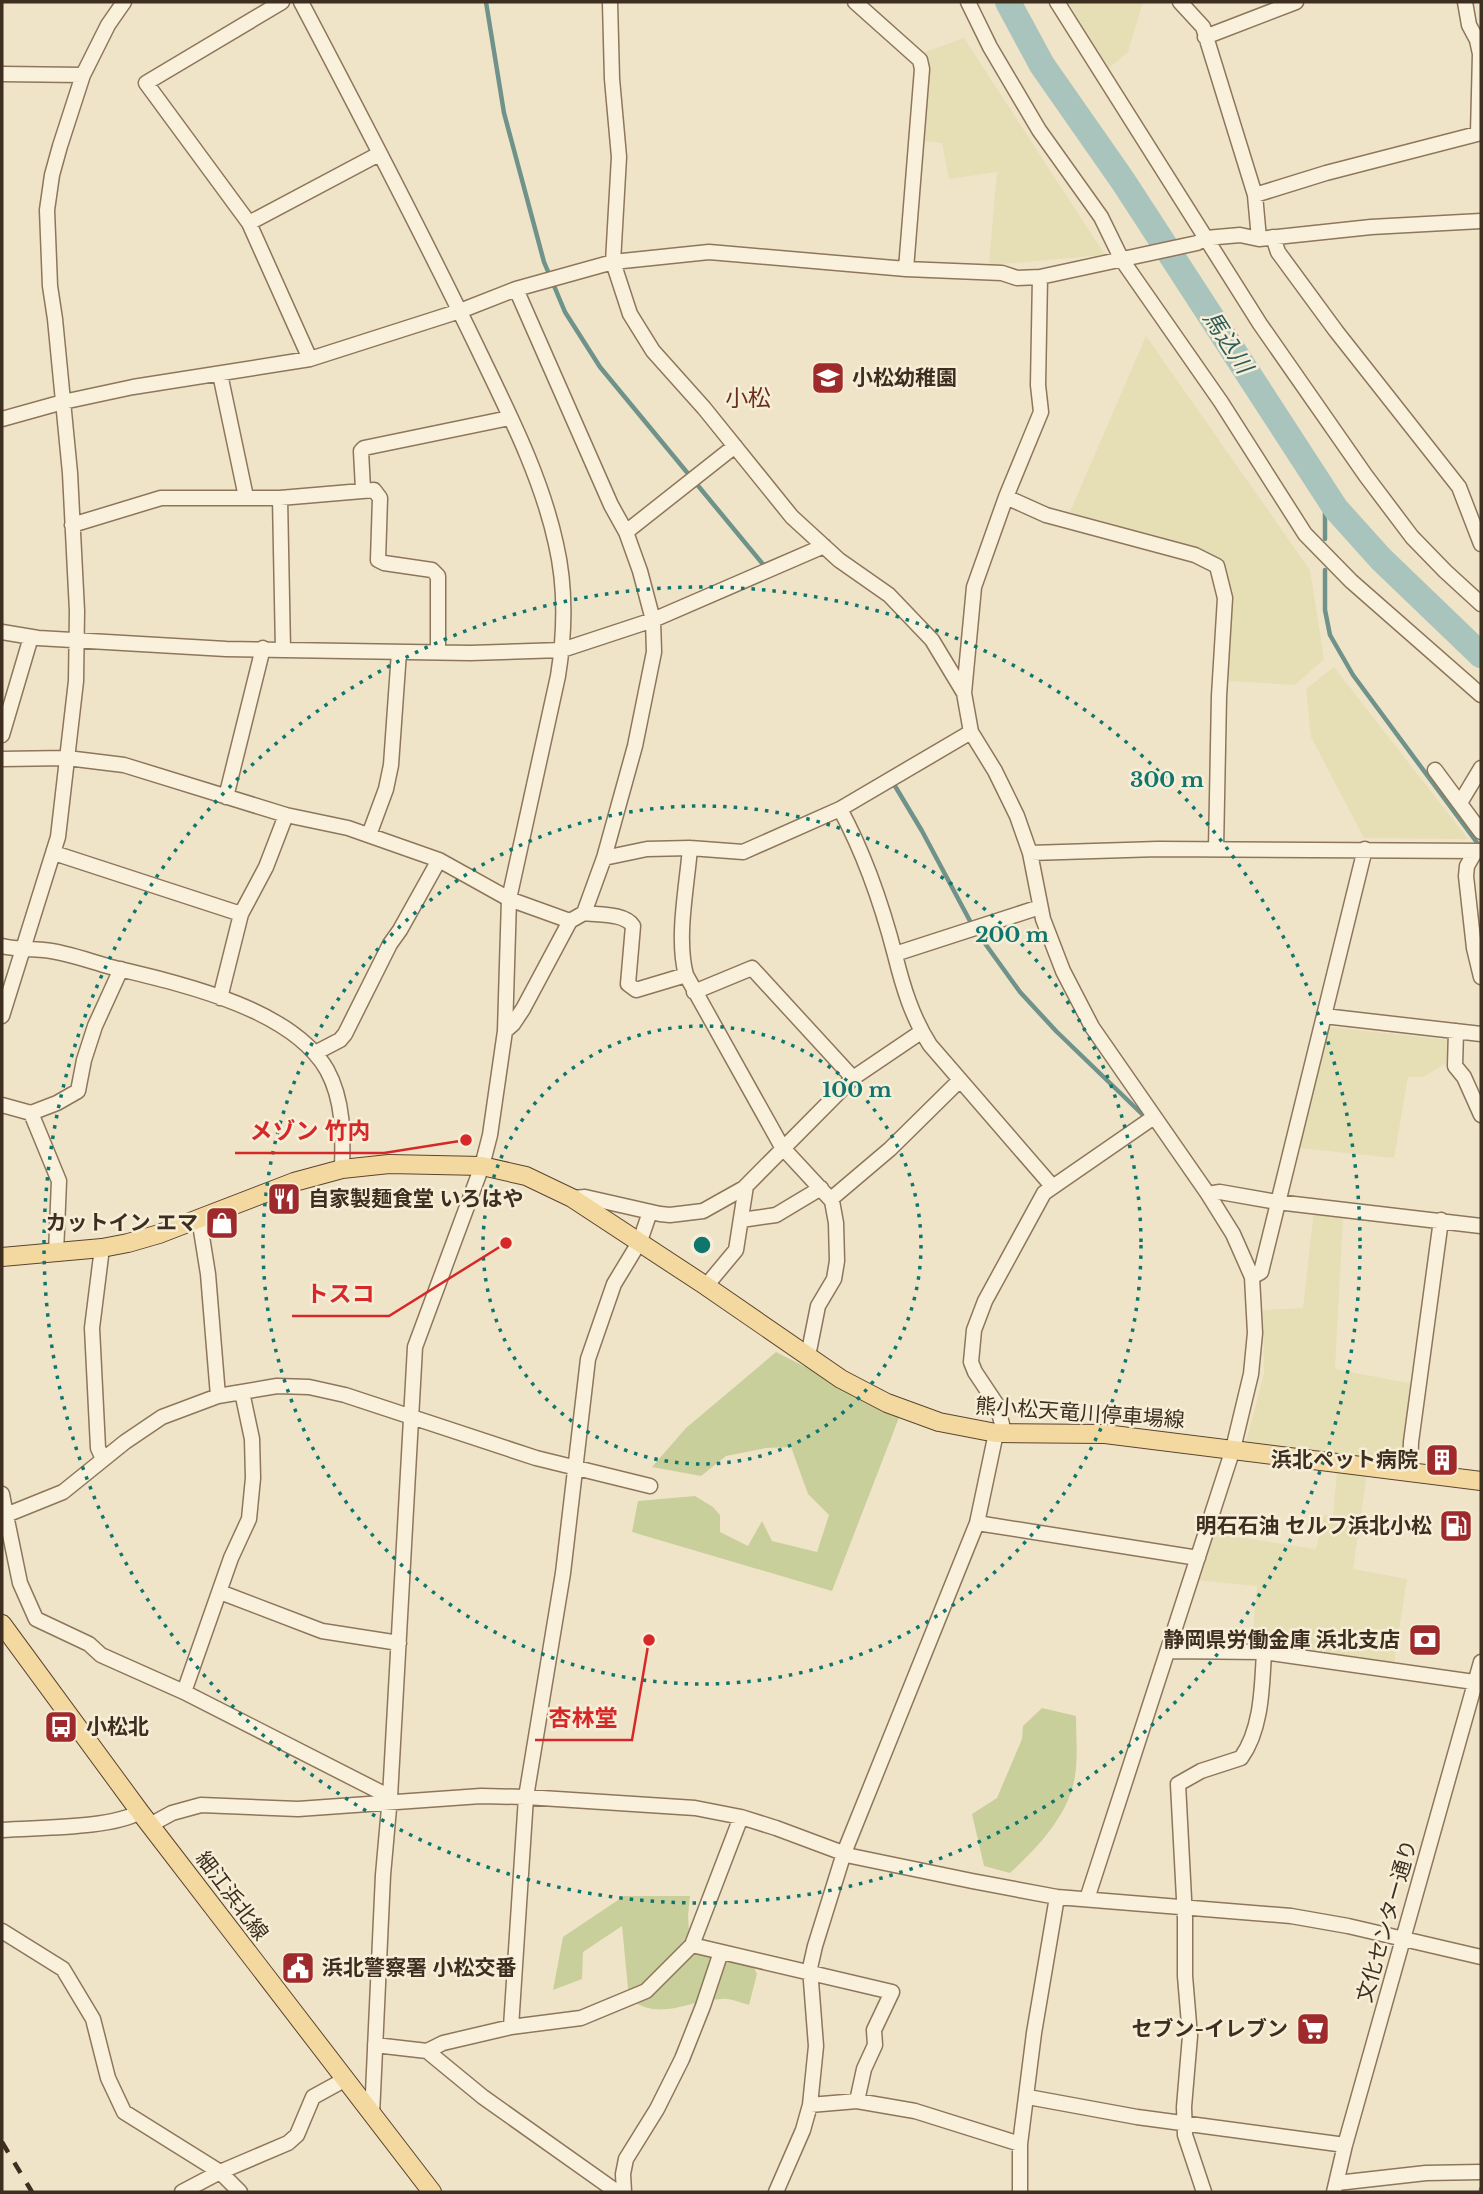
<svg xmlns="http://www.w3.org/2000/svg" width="1483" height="2194" font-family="'Libre Baskerville','Noto Sans JP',serif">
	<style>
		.farmland { fill: #e6deb5 }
		.green { fill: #c9cf9b }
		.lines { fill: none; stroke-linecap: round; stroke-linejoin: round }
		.stream { stroke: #6f938a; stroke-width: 4.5 }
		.river { stroke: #a9c4bc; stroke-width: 26 }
		.minor-casing { stroke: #8d765c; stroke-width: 17 }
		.major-casing { stroke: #5b4430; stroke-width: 20 }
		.minor { stroke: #faf1dc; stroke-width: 14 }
		.major { stroke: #f3d9a0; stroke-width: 18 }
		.rail { stroke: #3d2e20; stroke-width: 4.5; stroke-dasharray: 12 12; stroke-linecap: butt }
		.ring { fill: none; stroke: #0f766e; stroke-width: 3.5; stroke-dasharray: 3.5 7 }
		.labels { text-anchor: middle; stroke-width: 5; stroke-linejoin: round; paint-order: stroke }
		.poi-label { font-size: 21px; font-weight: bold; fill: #3d2e20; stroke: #f7eed8; text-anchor: end }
		.street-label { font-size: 21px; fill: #3d2e20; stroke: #f7eed8 }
		.water-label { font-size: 23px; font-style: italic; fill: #2f5d5a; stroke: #f7eed8 }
		.neighbourhood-label { font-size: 23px; fill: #6b2e1e; stroke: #f7eed8 }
		.centre { fill: #0f766e; stroke: #f7eed8; stroke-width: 3.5 }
		.ring-label { font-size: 21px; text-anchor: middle; font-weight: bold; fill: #0f766e; stroke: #f7eed8; stroke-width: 5; stroke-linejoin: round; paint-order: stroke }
		.leader { fill: none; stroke: #d62828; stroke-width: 2.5 }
		.callout-dot { fill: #d62828; stroke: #f7eed8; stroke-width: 2.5 }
		.callout-label { font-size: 23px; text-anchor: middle; font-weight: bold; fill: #d62828; stroke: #f7eed8; stroke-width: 5; stroke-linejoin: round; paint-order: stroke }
	</style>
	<rect width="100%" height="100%" fill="#f0e4c8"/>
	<path class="farmland" d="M1068,2h75l-15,50 -19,16z
		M964,38l141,217 -116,10 8,-93 -48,7 -7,-36 -26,-3 1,-85z
		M1146,336l164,234 14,89 -29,26 -66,-4 -12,-115 -147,-54z
		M1334,667l134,172 -104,-1 -53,-101 -5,-48z
		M1330,1027l119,13 -3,23 -23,14h-15l-14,81 -95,-10z
		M1314,1211l29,5 -8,153 78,15 -8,81 -159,-23 18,-68 -1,-64 40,-2z
		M1337,1471l30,4 -14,94 54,10 -13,84 -142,-18 5,-59 -61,-6 15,-47 105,16 8,-34 9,1z"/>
	<path class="green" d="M776,1352l124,63 -68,176 -200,-59 6,-31 57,-5 18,11 7,8v17l28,14 14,-25 10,20 45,11 12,-37 -21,-21 -17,-47 -25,1 -40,8 -25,20 -49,-9 34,-39z
		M1042,1708l34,8c0,19 2,41 -1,60 -6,39 -37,71 -65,97l-26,-7 -12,-52 25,-16 25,-59 1,-13z
		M624,1896h66l-2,19 2,34 61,13 6,12 -8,31c-8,-2 -19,-7 -27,-6 -35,1 -60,23 -93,0l-7,-73 -39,26 -1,27 -29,11 10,-53z"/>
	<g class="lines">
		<path class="stream" d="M486,2l18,111 40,149 21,50 35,55 166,201
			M1325,491v48
			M1325,570v40l5,25 23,40 128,173
			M892,781l30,50 48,90
			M976,931l44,61 36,39 87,84
			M1481,2192v-3"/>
		<path class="river" d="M1008,2l34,63 81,116 213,328 45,50 100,96"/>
		<defs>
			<path id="minor" d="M282,2l-136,81 103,140 61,136
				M301,2c60,114 120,229 176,345 30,63 64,128 79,197 10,43 9,88 2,132l-49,223 -4,132 -15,104 -8,31 -67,181 -25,450 -7,78 -11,240
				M610,2l2,77 7,78 -6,105 17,52 23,37 51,57 88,109 47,43 50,35 43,45 32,53
				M855,2l65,58 2,9 -16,200
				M968,2l22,45 49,83 62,87 21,43 99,142 84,132 46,47 130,114
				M1057,2l203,322 106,152 46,61 33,34 36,33
				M1180,2l23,25 52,168 4,44
				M1465,2l4,23 8,15 3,14 -2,79
				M1205,37l91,-35
				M2,74l81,1
				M1255,195l71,-22 155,-40
				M249,223l130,-69
				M1273,237l5,15 58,79 123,156 22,57
				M1040,277l-2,108 3,27 -35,85 -32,90 -10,106 7,39 24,39 22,45 13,37 13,66 20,52 29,56 116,167 25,40 19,43 3,56 -4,41 -18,75 -146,450
				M220,374l26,123
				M2,419l61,-17 70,-15 177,-28 150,-48 56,-22 97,-27 96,-10 197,17 96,4 15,5 23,-1 157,-34 9,-5 34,-3 19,4 112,-12 110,-6
				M363,489l-2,-38 3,-3 145,-30
				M1006,497l40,18 149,40 22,11 8,32 -6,98 -3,153
				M280,498l3,152
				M72,525l89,-27h119l94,-8 6,8 -2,62 6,3 48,7 6,6v76
				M626,532l109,-86
				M2,632l36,6 188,11 244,4 92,-3 91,-30 171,-74
				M2,735l29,-98
				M2,759l65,-1 57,7 162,50 62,13 91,32 70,39 61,22 14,-8 20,-55 31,-112 19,-94 -1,-32 -13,-49 -14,-39 -15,-27 -95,-216
				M1435,770l46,62
				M226,797l37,-149
				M1460,803l21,-35
				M840,809c25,46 42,96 55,146 8,32 17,62 35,90l122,141
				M369,835l17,-46 5,-24 8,-113
				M690,848c-3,38 -14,90 -4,127l96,172 50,54 4,22 1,38 -3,18 -16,27 -10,50
				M1475,852l-8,14 -1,10 8,72 7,29
				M54,853l187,61
				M1030,853l128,-4 323,2
				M604,858l43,-9 43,-1 53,4 97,-43 131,-77
				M584,913c14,2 41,0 49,13l-5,58 8,6 50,-15
				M2,946c16,4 26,2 42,4 22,2 45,11 67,17 66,16 180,40 216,103 17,31 16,66 15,99
				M895,954l145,-47
				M694,992l58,-24 101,110
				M220,998l21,-84 25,-47 20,-52
				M2,1016l56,-179 18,-156 1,-70 -7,-138 -15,-154 -5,-33 -3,-76 5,-35 8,-29 23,-71 25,-50 16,-23
				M1324,1016l157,18
				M505,1031l8,-7 10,-15 47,-88
				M1456,1031l-1,35 9,11 17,38
				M315,1053l25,-13 5,-6 45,-90 10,-14 39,-70
				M2,1105l29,8 26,-10 21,-12 6,-31 11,-34 26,-57
				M31,1113l28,68 -3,72
				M1208,1194l12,-2 57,10 204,24
				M572,1198l13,-1 75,17 10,1 33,-4 41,-23 109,-110 68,-46
				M831,1199l59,-50 70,-69
				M199,1218l9,56 10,122
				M741,1220l35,-5 45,-27
				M102,1248l-10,80 6,120 5,11
				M1252,1277l9,-5 104,-423
				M706,1286l30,-36 10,-64
				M1004,1432l-7,-27 -22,-33 -4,-10 3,-32 11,-29 59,-108 110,-76
				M1410,1471l1,-29 30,-222
				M2,1494l4,21 -4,2
				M977,1523l221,35
				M220,1592l102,39 77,12
				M1169,1651l95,1 217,31
				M184,1692l47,-134 18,-39 4,-41 -1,-39 -10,-47
				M390,1797l-206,-105 -83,-37 -12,-11 -53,-25 -16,-36 -14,-68 57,-23 62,-50 37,-25 56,-21 59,-10 32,1 36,8 191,63 114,28
				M150,1825l22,-12 29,-8 97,4 183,-13 45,1 169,11 46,9 35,11 75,28 121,25 85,16 234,19 57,10 133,31
				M2,1830c36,-3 107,-1 138,-18
				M2,1931l61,38 30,50 15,59 16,34 96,60 20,20
				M692,1945l200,47 -18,38 1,15 -11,24 -7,32
				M511,2027l15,-230 37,-224 25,-214 26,-75 26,-43 10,-29
				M375,2045l52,6 16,-8 68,-16 70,-9 65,-27 46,-46 49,-128
				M427,2051l56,46 134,95
				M1028,2097l109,20 208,28
				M810,2105l47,-4 58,10 105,33
				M1337,2183l89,-10 55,-1
				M182,2192l38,-20 68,-29 9,-8 16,-38 31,-17
				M624,2192l-1,-18 3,-15 31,-50 25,-50 21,-53 18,-54
				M776,2192l27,-62 7,-25 6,-59 -6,-78 5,-22 29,-93 133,-330 19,-90
				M1020,2192v-48l14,-111 23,-136
				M1204,2192l-19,-57 -1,-28 6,-71 -5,-60v-58l-7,-134 23,-13 40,-13c21,-29 21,-72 23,-106
				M1334,2192l11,-47 136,-483"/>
			<path id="major" d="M2,1257l100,-9 26,-5 31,-9 135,-52 48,-13 47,-5 93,2 44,10 46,22 134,88 135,93 46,24 52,19 57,11 109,1 376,47
				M2,1624l138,188 292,380"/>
		</defs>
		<use href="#minor" class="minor-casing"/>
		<use href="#major" class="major-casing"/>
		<use href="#minor" class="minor"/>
		<use href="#major" class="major"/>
		<path class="rail" d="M2,2142l30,50"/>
	</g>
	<g class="ring">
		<circle cx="702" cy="1245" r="219"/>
		<circle cx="702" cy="1245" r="439"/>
		<circle cx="702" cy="1245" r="658"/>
	</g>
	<defs>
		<symbol id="school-square" viewBox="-11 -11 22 22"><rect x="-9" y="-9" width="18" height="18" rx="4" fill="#9e2a2b" stroke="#f7eed8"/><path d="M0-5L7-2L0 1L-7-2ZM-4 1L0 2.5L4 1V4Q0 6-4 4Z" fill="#fff"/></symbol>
		<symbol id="restaurant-square" viewBox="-11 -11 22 22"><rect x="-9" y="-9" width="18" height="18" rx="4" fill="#9e2a2b" stroke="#f7eed8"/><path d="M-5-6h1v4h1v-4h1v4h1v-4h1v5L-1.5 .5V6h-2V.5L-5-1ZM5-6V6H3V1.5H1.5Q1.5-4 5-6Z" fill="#fff"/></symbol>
		<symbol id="shop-square" viewBox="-11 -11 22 22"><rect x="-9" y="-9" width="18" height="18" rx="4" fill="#9e2a2b" stroke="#f7eed8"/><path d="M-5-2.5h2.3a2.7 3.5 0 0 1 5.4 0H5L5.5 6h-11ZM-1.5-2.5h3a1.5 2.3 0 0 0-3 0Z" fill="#fff"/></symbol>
		<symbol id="building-square" viewBox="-11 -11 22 22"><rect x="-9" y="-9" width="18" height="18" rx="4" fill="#9e2a2b" stroke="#f7eed8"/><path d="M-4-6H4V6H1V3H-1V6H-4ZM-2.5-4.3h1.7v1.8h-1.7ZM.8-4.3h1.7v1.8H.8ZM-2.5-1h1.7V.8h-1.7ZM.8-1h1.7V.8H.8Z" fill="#fff"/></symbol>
		<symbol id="fuel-square" viewBox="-11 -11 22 22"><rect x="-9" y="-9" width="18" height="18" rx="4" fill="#9e2a2b" stroke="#f7eed8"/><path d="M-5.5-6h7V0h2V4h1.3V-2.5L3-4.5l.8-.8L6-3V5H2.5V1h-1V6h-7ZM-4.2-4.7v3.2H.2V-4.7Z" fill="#fff"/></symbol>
		<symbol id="bank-square" viewBox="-11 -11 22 22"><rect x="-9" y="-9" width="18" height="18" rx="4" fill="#9e2a2b" stroke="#f7eed8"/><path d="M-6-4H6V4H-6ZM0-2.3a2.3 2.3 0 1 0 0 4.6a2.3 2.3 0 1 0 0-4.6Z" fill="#fff"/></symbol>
		<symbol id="bus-square" viewBox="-11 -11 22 22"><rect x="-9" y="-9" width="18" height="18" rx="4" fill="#9e2a2b" stroke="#f7eed8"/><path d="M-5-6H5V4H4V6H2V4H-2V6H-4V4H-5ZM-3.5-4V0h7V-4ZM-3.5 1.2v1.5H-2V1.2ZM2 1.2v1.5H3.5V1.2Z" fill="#fff"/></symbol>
		<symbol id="civic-square" viewBox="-11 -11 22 22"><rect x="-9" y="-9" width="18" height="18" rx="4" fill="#9e2a2b" stroke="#f7eed8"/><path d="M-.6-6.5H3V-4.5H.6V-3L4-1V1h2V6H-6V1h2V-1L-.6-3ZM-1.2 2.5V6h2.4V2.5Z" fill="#fff"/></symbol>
		<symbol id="supermarket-square" viewBox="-11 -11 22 22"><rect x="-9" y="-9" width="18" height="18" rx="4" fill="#9e2a2b" stroke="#f7eed8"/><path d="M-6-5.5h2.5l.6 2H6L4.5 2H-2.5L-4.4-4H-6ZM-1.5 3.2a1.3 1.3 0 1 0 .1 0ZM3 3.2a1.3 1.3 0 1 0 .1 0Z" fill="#fff"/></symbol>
	</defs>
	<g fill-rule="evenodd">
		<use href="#school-square" x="809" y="359" width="38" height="38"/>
		<use href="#restaurant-square" x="265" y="1180" width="38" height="38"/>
		<use href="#shop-square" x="203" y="1204" width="38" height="38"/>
		<use href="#building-square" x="1423" y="1441" width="38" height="38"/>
		<use href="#fuel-square" x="1437" y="1507" width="38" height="38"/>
		<use href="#bank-square" x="1406" y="1621" width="38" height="38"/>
		<use href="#bus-square" x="42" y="1708" width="38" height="38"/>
		<use href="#civic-square" x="279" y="1949" width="38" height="38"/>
		<use href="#supermarket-square" x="1294" y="2010" width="38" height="38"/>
	</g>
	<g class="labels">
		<g class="poi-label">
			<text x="852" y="385" text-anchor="start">小松幼稚園</text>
			<text x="308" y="1206" text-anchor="start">自家製麺食堂 いろはや</text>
			<text x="198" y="1230">カットイン エマ</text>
			<text x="1418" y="1467">浜北ペット病院</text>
			<text x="1432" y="1533">明石石油 セルフ浜北小松</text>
			<text x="1400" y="1647">静岡県労働金庫 浜北支店</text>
			<text x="86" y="1734" text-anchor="start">小松北</text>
			<text x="322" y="1975" text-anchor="start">浜北警察署 小松交番</text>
			<text x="1288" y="2036">セブン-イレブン</text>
		</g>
		<g class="street-label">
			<text transform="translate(1080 1413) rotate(4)" y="7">熊小松天竜川停車場線</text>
			<text transform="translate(232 1896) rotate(53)" y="7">細江浜北線</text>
			<text transform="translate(1387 1921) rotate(-74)" y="7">文化センター通り</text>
		</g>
		<g class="water-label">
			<text transform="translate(1228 342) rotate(57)" y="8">馬込川</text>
		</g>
		<g class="neighbourhood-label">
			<text x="748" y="406">小松</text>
		</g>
	</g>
	<circle cx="702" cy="1245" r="10" class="centre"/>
	<g class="ring-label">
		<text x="1167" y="787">300 m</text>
		<text x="1012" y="942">200 m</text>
		<text x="857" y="1097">100 m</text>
	</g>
	<path class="leader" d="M466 1140L384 1153H235M506 1243L389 1316H292M649 1640L632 1740H535"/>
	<g class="callout-dot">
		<circle cx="466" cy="1140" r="7"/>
		<circle cx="506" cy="1243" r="7"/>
		<circle cx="649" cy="1640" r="7"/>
	</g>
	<g class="callout-label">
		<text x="310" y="1139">メゾン 竹内</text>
		<text x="340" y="1302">トスコ</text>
		<text x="583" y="1726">杏林堂</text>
	</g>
	<rect width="1483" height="2194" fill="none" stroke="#3d2e20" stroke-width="7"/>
</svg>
